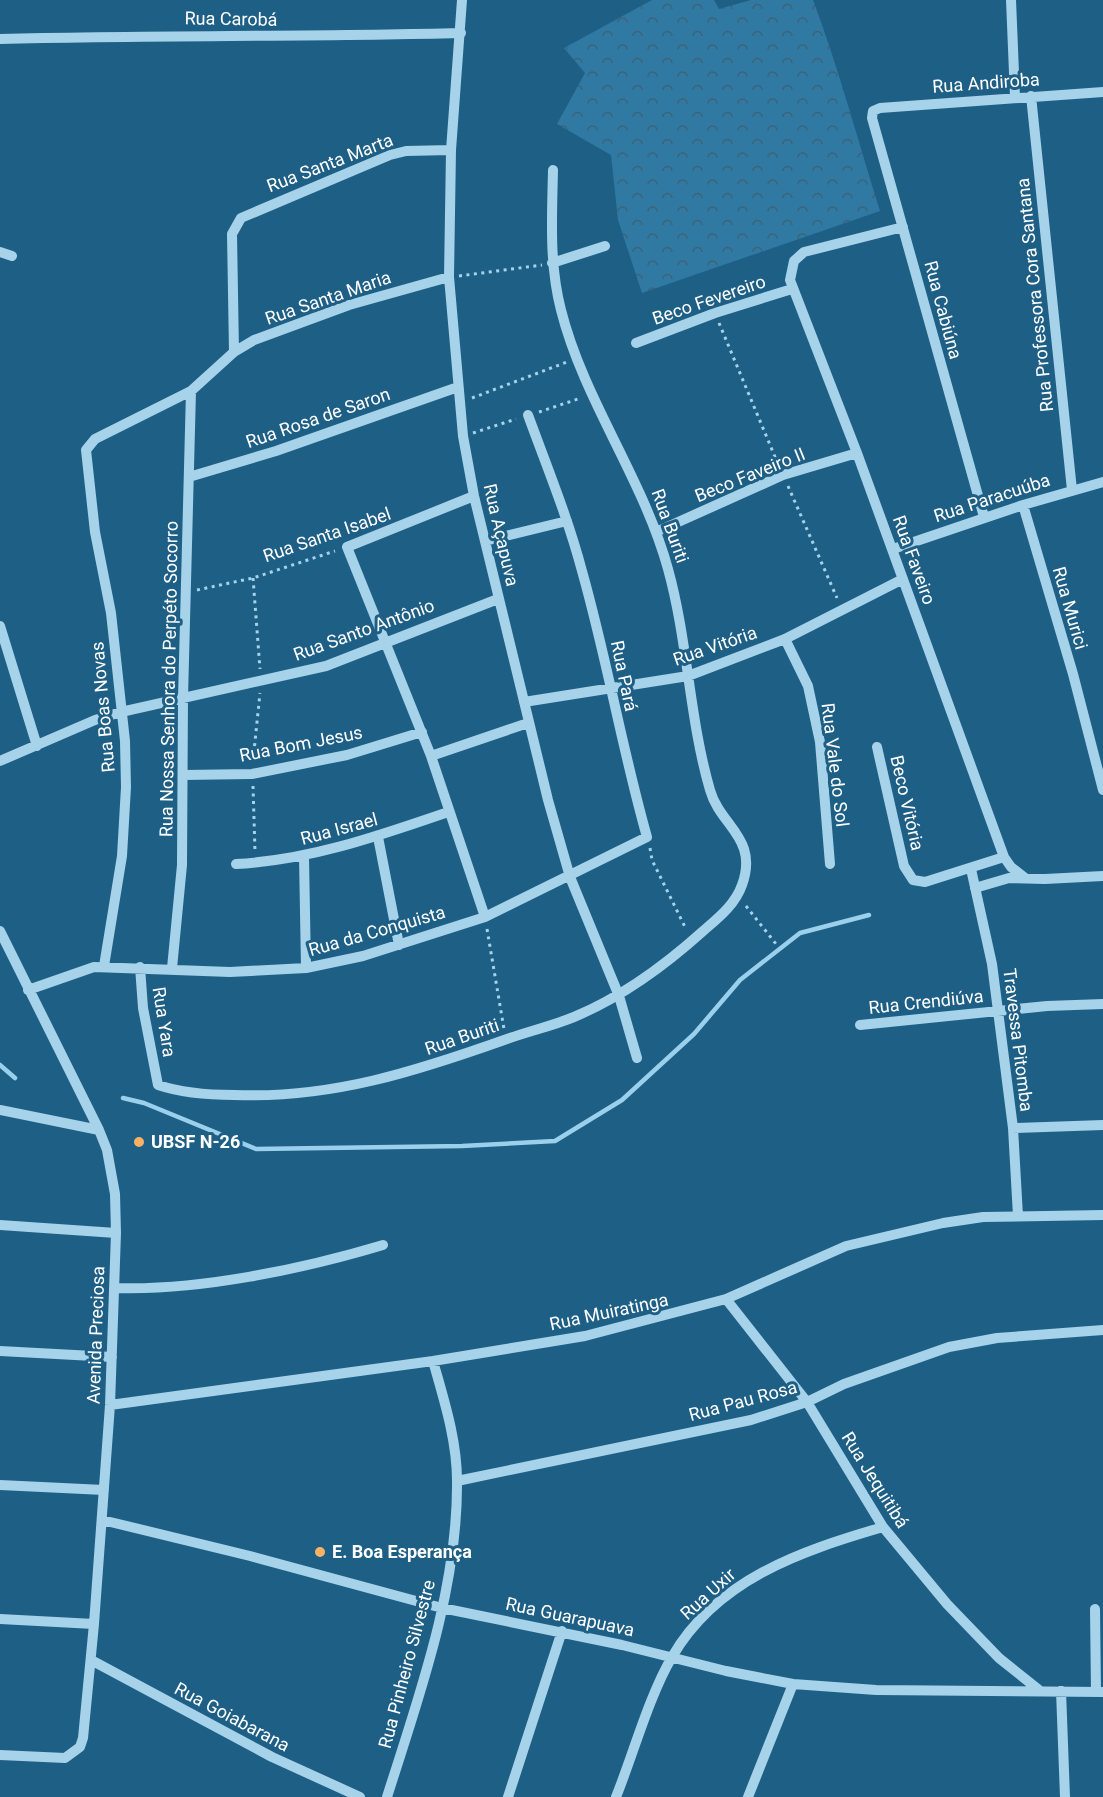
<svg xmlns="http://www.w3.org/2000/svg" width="1103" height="1797" font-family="Roboto,sans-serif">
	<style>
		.forest { fill: url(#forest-crowns) }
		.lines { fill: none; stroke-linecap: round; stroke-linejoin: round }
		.stream { stroke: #9ad0ec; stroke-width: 4.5 }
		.path { stroke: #a6d2ea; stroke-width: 3; stroke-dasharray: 3 4.5; stroke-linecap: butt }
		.minor { stroke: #a6d2ea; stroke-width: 10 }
		.poi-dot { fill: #f9b265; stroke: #1e5f86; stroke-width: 2 }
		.labels { text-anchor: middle; stroke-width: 6; stroke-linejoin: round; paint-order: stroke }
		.street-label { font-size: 18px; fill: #fff; stroke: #1e5f86 }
		.poi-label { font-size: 18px; font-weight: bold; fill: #fff; stroke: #1e5f86; text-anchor: start }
	</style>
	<defs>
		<pattern id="forest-crowns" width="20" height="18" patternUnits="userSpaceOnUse" patternTransform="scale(1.5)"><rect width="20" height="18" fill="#2f79a2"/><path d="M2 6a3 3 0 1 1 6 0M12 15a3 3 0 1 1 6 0" fill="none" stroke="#3e6277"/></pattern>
	</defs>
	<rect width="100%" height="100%" fill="#1e5f86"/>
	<path class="forest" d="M652,0h62l5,9 32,-9h62c26,69 45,141 67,211l-238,82 -24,-73 -7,-65 -54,-31 28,-51 -21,-25z"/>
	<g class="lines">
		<path class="stream" d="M0,1065l15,13
			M123,1098l21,5 112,46 206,-3 93,-5 67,-41 72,-66 46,-54 60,-47 69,-18"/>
		<path class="path" d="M459,276l83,-11
			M719,323l59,141
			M472,398l95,-36
			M539,412l42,-14
			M473,433l43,-14
			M788,486l49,112
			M253,578l7,91
			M197,590l56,-12 82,-27
			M253,761l7,-68
			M253,786l2,65
			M650,848l2,12 34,69
			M746,906l30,38
			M487,929l17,100"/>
		<path class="minor" d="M462,0l-11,150 -2,127 14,159 11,60 74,304 22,77 49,119 18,62
			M1011,0l4,97
			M0,39c154,-4 307,-2 461,-6
			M1031,96l41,394
			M903,227l-99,25 -10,9 -4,19 67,173 147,404 7,10 14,11
			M0,252l12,4
			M552,263l53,-17
			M636,343l79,-30 77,-24
			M234,352l-2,-118 9,-16 149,-63 16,-4 45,-1
			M189,477l87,-26 182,-64
			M474,496l-127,51 84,209 54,161
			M1023,505l50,169 30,116
			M984,517l-112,-399 1,-7 7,-3 223,-16
			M656,532l127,-57 74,-22
			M485,541l82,-20
			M893,549l130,-44 80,-23
			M0,626l37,120
			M785,639l23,47 12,56 10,122
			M524,702l164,-26 97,-37 118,-60
			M877,747l27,119 9,14 12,2 79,-25
			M431,756l97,-33
			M0,761l95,-41 26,-8 205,-46 172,-67
			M184,775l68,-1 95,-19 75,-23
			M378,837l21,108
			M304,857l2,111
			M236,864c74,-4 142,-28 212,-52
			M971,869l21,95 21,164 5,88
			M975,888l34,-10 36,1 58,-3
			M0,931l99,199 8,20 8,44 1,39 -6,172 -16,219 -11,114 -3,9 -15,11 -65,-3
			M104,966l18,-110 4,-69 -1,-46 -14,-128 -16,-81 -9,-82 9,-11 96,-48 43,-39 20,-12 95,-35 100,-28
			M140,967l3,41 15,77c24,8 51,10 76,10 97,4 183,-24 273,-56 22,-8 45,-13 67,-22 48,-20 89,-50 128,-85 16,-14 33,-27 40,-47 17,-47 -22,-59 -32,-95 -21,-72 -22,-149 -42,-221 -25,-91 -84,-168 -107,-259 -12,-46 -9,-93 -8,-140
			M172,968l10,-103 1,-167 8,-307
			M28,990l66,-23 136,5 76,-4 57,-12 122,-39 162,-80c-25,-88 -40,-178 -65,-266 -14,-53 -35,-104 -54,-156
			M860,1025l187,-19 56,-2
			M0,1110l99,20
			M1013,1128l90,-3
			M0,1225l116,8
			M115,1288c83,3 188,-19 268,-43
			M726,1299l81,103 76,125 64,77 52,54 40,32
			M0,1351l112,6
			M110,1405l323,-44 152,-25 141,-37 120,-53 97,-23 40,-6 120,-2
			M457,1481l294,-61 56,-18 37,-18 105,-37 48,-9 106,-8
			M0,1485l104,5
			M102,1520l148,36 192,52 180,37 104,26 67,13 83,6 227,2
			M1095,1609l1,83
			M0,1619l94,5
			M91,1660l181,97 88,40
			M1061,1691l4,106
			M387,1797c32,-101 71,-208 70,-316 0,-41 -13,-81 -24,-120
			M508,1797l54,-166
			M616,1797c17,-42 33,-101 56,-140 45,-78 129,-106 211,-130
			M748,1797l45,-113"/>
	</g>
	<g class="poi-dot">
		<circle cx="139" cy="1142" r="6"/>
		<circle cx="320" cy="1552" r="6"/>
	</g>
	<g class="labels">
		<g class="street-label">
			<text transform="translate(231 19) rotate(1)" y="6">Rua Carobá</text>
			<text transform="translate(986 83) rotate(-4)" y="6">Rua Andiroba</text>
			<text transform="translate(330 163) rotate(-21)" y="6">Rua Santa Marta</text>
			<text transform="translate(1035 295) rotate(-96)" y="6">Rua Professora Cora Santana</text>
			<text transform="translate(328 298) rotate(-19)" y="6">Rua Santa Maria</text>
			<text transform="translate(709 300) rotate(-19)" y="6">Beco Fevereiro</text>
			<text transform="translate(943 310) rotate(75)" y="6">Rua Cabiúna</text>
			<text transform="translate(318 418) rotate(-19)" y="6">Rua Rosa de Saron</text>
			<text transform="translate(750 475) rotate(-22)" y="6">Beco Faveiro II</text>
			<text transform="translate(992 498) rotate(-18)" y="6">Rua Paracuúba</text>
			<text transform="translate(670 526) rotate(70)" y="6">Rua Buriti</text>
			<text transform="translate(327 535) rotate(-19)" y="6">Rua Santa Isabel</text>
			<text transform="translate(501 535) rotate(77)" y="6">Rua Açapuva</text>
			<text transform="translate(914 560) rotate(70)" y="6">Rua Faveiro</text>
			<text transform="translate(1070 608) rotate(74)" y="6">Rua Murici</text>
			<text transform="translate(364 630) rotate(-20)" y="6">Rua Santo Antônio</text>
			<text transform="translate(715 646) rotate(-19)" y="6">Rua Vitória</text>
			<text transform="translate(624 676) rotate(78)" y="6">Rua Pará</text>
			<text transform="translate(169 679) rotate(-89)" y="6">Rua Nossa Senhora do Perpéto Socorro</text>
			<text transform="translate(103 707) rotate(-95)" y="6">Rua Boas Novas</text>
			<text transform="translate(301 744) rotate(-11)" y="6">Rua Bom Jesus</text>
			<text transform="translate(835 765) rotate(83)" y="6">Rua Vale do Sol</text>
			<text transform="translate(907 803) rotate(77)" y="6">Beco Vitória</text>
			<text transform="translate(339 829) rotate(-15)" y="6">Rua Israel</text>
			<text transform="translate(377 931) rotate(-16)" y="6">Rua da Conquista</text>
			<text transform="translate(926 1002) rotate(-6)" y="6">Rua Crendiúva</text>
			<text transform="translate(164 1022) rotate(81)" y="6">Rua Yara</text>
			<text transform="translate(462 1037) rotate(-19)" y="6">Rua Buriti</text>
			<text transform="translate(1018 1040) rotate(83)" y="6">Travessa Pitomba</text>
			<text transform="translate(609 1312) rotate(-12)" y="6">Rua Muiratinga</text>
			<text transform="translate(96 1335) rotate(-88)" y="6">Avenida Preciosa</text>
			<text transform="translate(743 1401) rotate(-15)" y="6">Rua Pau Rosa</text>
			<text transform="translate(875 1480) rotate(58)" y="6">Rua Jequitibá</text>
			<text transform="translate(708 1594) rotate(-42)" y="6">Rua Uxir</text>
			<text transform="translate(570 1617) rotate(12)" y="6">Rua Guarapuava</text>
			<text transform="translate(407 1664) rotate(-75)" y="6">Rua Pinheiro Silvestre</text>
			<text transform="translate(232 1717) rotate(28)" y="6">Rua Goiabarana</text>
		</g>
		<g class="poi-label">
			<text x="151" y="1148">UBSF N-26</text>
			<text x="332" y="1558">E. Boa Esperança</text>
		</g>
	</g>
</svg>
